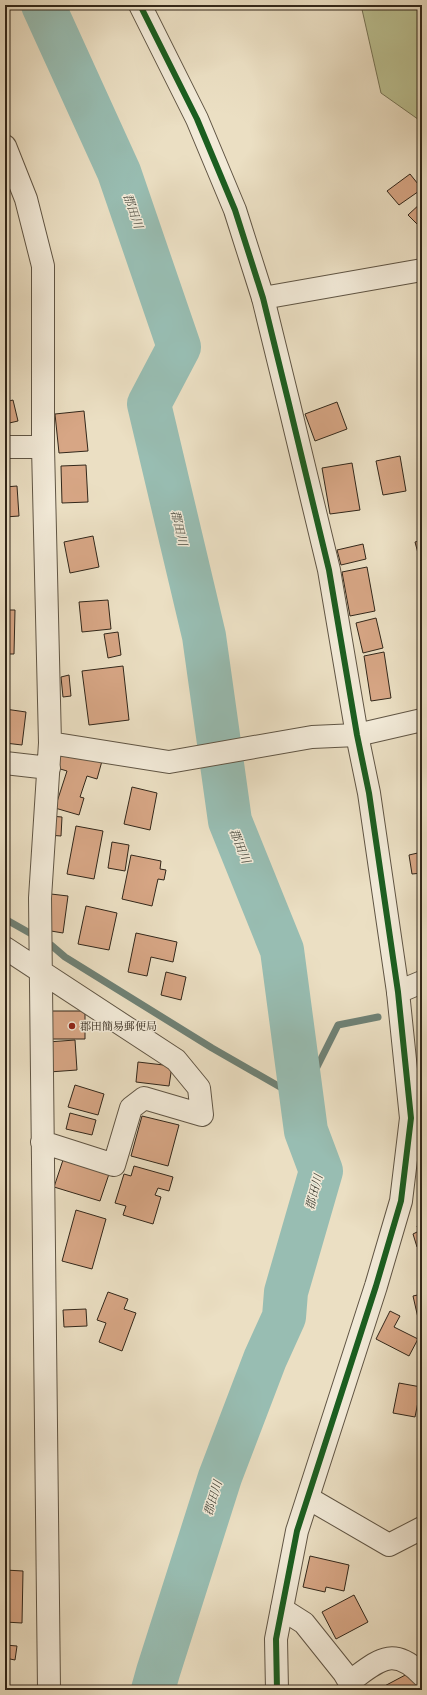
<svg xmlns="http://www.w3.org/2000/svg" width="427" height="1695" font-family="'IM FELL Great Primer','Noto Serif JP',serif">
	<style>
		.green { fill: #bbc192; stroke: #767456 }
		.lines { fill: none; stroke-linecap: round; stroke-linejoin: round }
		.stream { stroke: #6f8175; stroke-width: 7 }
		.river { stroke: #98bdb2; stroke-width: 44 }
		.building { fill: #d7a685; stroke: #32271a }
		.minor-casing { stroke: #605544; stroke-width: 24 }
		.tertiary-casing { stroke: #605544; stroke-width: 24 }
		.minor { stroke: #f2ead8; stroke-width: 22 }
		.tertiary { stroke: #f2ead8; stroke-width: 22 }
		.cycleway-casing { stroke: #f2ead8; stroke-width: 8 }
		.cycleway { stroke: #1b5e20; stroke-width: 6 }
		.poi-dot { fill: #8f2418; stroke: #f2ead8; stroke-width: 1.5 }
		.labels { text-anchor: middle; stroke-width: 3; stroke-linejoin: round; paint-order: stroke }
		.poi-label { font-size: 11px; fill: #32271a; stroke: #f2ead8; text-anchor: start }
		.water-label { font-size: 12px; font-style: italic; fill: #4c4c40; stroke: #f2ead8 }
	</style>
	<rect width="100%" height="100%" fill="#ebdfc3"/>
	<filter id="stains"><feTurbulence type="fractalNoise" baseFrequency=".005" numOctaves="4"/><feColorMatrix values="0 0 0 0 .2 0 0 0 0 .09 0 0 0 0 .02 0 0 0 .5 -.17"/></filter>
	<radialGradient id="worn" r=".72"><stop offset=".6" stop-color="#630" stop-opacity="0"/><stop offset="1" stop-color="#630" stop-opacity=".3"/></radialGradient>
	<path class="green" d="M361,5h61v117l-41,-29z"/>
	<g class="lines">
		<path class="stream" d="M5,919l46,26 14,12 147,91 89,51 37,-74 40,-8"/>
		<path class="river" d="M43,5l76,167 60,175 -30,57 55,232 26,185 52,129 24,181 15,40 -35,121 -2,25 -19,42 -45,118 -62,195 -5,18"/>
	</g>
	<path class="building" d="M410,174l12,15 -23,16 -12,-14z
		M422,202v27l-14,-14z
		M13,400l5,21 -13,3v-22z
		M337,402l10,27 -32,12 -10,-27z
		M84,411l4,40 -29,2 -4,-39z
		M400,456l6,35 -23,4 -7,-34z
		M352,463l8,47 -30,4 -8,-46z
		M86,465l2,37 -26,1 -1,-37z
		M17,486l2,30 -14,1v-30z
		M93,536l6,31 -29,6 -6,-31z
		M422,540v28l-7,-26z
		M363,544l3,15 -25,6 -4,-15z
		M367,567l8,44 -25,5 -8,-44z
		M422,582v17l-4,-16z
		M108,600l3,29 -29,3 -3,-30z
		M5,610h10l-1,44h-9z
		M376,618l7,30 -20,5 -7,-30z
		M118,632l3,23 -13,3 -4,-24z
		M384,652l7,46 -20,3 -7,-45z
		M123,666l6,54 -40,5 -7,-54z
		M69,675l2,21 -8,1 -2,-20z
		M5,709l21,3 -4,33 -17,-2z
		M63,749l39,12 -5,18 -10,-3 -7,21 4,1 -5,17 -24,-7 12,-37 -10,-3z
		M132,787l25,6 -7,37 -26,-6z
		M50,816l12,1 -1,19 -13,-1z
		M76,826l27,5 -9,48 -27,-5z
		M112,842l17,3 -4,26 -17,-3z
		M422,852v21l-10,1 -3,-19z
		M131,855l30,6 -1,8 6,1 -2,10 -6,-1 -6,27 -30,-7z
		M422,889v24l-4,-23z
		M51,894l17,2 -5,37 -18,-3z
		M86,906l31,7 -8,37 -31,-6z
		M136,933l41,9 -4,20 -22,-5 -4,19 -19,-4z
		M166,972l20,5 -5,23 -20,-5z
		M49,1011h36v28h-35z
		M75,1040l2,30 -28,2 -1,-30z
		M138,1062l34,4 -3,20 -33,-4z
		M75,1085l29,9 -6,21 -30,-8z
		M70,1113l26,7 -4,15 -26,-6z
		M142,1116l37,9 -11,41 -37,-10z
		M64,1157l46,14 -10,30 -46,-14z
		M134,1166l39,11 -4,14 -11,-3 -3,7 6,2 -8,27 -30,-9 3,-9 -11,-3 9,-29 7,2z
		M76,1210l30,9 -14,50 -30,-8z
		M422,1224v22l-5,1 -4,-13 6,-3 -2,-5z
		M5,1252h4v49h-4z
		M108,1292l20,7 -4,10 12,4 -14,38 -23,-9 7,-19 -9,-3z
		M422,1294v36l-1,1 -8,-35z
		M86,1309l1,17 -23,1 -1,-17z
		M390,1311l10,5 -6,11 24,12 -9,17 -33,-17z
		M399,1383l22,4 -6,30 -22,-4z
		M310,1556l39,9 -5,26 -18,-4 -1,5 -22,-5z
		M5,1570l18,1 -1,52 -17,-1z
		M354,1595l14,27 -32,17 -14,-27z
		M5,1645l12,1 -2,14 -10,-2z
		M411,1672l9,18h-43z"/>
	<g class="lines">
		<defs>
			<path id="minor" d="M5,146l21,53 17,67v181l7,296 -10,155 9,792
				M263,298l159,-28
				M5,447h38
				M50,743l119,19 143,-25 45,-2 65,-15
				M5,763l44,5
				M5,948l171,112 23,28 3,27 -58,-17 -13,10 -17,57 -72,-23
				M398,992l24,-10
				M308,1498l81,47 33,-17
				M282,1609l22,14 40,50 10,17
				M349,1682c28,-20 43,-38 73,-7"/>
			<path id="tertiary" d="M140,5l57,114 38,91 28,88 26,106 40,166 28,165 12,58 29,199 13,126 -10,83 -25,85 -79,245 -21,108 1,51"/>
		</defs>
		<use href="#minor" class="minor-casing"/>
		<use href="#tertiary" class="tertiary-casing"/>
		<use href="#minor" class="minor"/>
		<use href="#tertiary" class="tertiary"/>
		<defs>
			<path id="cycleway" d="M140,5l57,114 38,91 28,88 26,106 40,166 28,165 12,58 29,199 13,126 -10,83 -25,85 -79,245 -21,108 1,51"/>
		</defs>
		<use href="#cycleway" class="cycleway-casing"/>
		<use href="#cycleway" class="cycleway"/>
	</g>
	<circle class="poi-dot" cx="72" cy="1026" r="4"/>
	<g class="labels">
		<g class="poi-label">
			<text x="80" y="1030">郡田簡易郵便局</text>
		</g>
		<g class="water-label">
			<text transform="translate(133 211) rotate(71)" y="4">郡田川</text>
			<text transform="translate(179 528) rotate(77)" y="4">郡田川</text>
			<text transform="translate(240 846) rotate(68)" y="4">郡田川</text>
			<text transform="translate(314 1192) rotate(-75)" y="4">郡田川</text>
			<text transform="translate(213 1498) rotate(-73)" y="4">郡田川</text>
		</g>
	</g>
	<rect width="427" height="1695" fill="none" stroke="#ebdfc3" stroke-width="20"/>
	<rect x="6" y="6" width="415" height="1683" fill="none" stroke="#32271a" stroke-width="2"/>
	<rect x="10" y="10" width="407" height="1675" fill="none" stroke="#32271a"/>
	<rect width="100%" height="100%" filter="url(#stains)"/>
	<rect width="100%" height="100%" fill="url(#worn)"/>
</svg>
